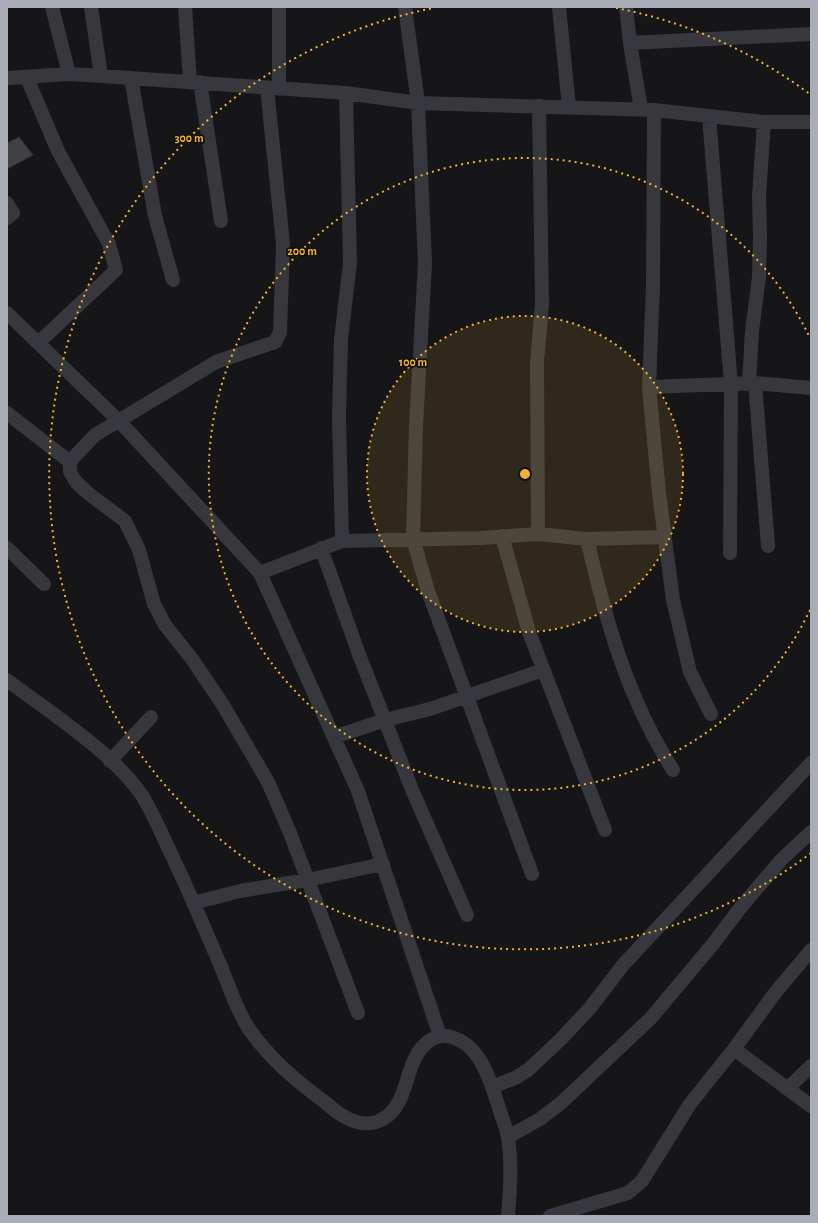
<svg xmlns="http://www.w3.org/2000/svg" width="818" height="1223" font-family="'Alegreya Sans',sans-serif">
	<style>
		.building { fill: #404145; stroke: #303034 }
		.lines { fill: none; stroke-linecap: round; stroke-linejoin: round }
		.minor { stroke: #37383d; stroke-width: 14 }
		.ring { fill: none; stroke: #f2b134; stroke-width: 2; stroke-dasharray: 2 4 }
		.centre { fill: #f2b134; stroke: #111113; stroke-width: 2 }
		.ring-label { font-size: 12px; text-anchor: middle; font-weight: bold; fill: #f2b134; stroke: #111113; stroke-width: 3.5; stroke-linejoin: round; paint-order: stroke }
	</style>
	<rect width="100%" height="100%" fill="#161618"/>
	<path class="building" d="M19,137l14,18 -26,14v-26z"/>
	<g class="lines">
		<path class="minor" d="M52,7l17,67
			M91,7l10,69
			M185,7l5,75
			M405,7l13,96 7,160 -9,162 -3,114 15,52 104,283
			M559,7l10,100
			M626,7l4,36 181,-9
			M630,43l11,66
			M7,78l62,-4 18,1 259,18 72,10 236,7 110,12h47
			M27,78l31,73 51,93 7,26 -78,73
			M131,78l24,138 18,64
			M200,82l21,139
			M267,88l16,156 -3,88 -5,10 -59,20 -121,73 -21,22 -4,5v10l6,10 13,12 36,27 14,29 15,54 11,21 27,34 31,46 45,77 22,51 68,180
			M279,89v-82
			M539,106l3,198 -5,58 1,172 49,5 77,-2
			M654,110l-1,175 -4,102 10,106 14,107 17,72 21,42
			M709,117l22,267 -1,169
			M7,203l6,10 -6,5
			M7,313l112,108 141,152 98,218 82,245
			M749,383l3,-52 7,-54 1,-40 -1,-41 5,-74
			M755,383l13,163
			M649,387l106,-4 56,5
			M7,413l63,49
			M502,536l27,96 76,198
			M587,539c19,82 40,159 86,231
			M342,541l139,-3 57,-4
			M7,548l37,36
			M321,548l39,109 53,135 54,123
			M260,573l82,-32 -3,-125 2,-77 9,-76 -4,-170
			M7,680c41,31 105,72 134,114 10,15 17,32 25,49 19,39 36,79 53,119 10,23 16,46 30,67 20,29 45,50 73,71 6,4 11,10 18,14 13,9 29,13 43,5 28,-16 20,-60 46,-78 7,-5 14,-6 22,-4 31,8 40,47 49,74 2,8 7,18 8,26 4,26 2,54 0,79
			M334,737l51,-17 45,-11 113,-39
			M110,761l41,-44
			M193,903l47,-12 67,-11 76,-16
			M734,1049l77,57
			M492,1087l25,-10 11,-7 32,-30 30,-32 33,-43 188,-202
			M787,1089l24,-23
			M508,1137l32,-18 21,-16 90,-85 62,-74 28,-37 41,-48 29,-27
			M550,1216l78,-23 14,-12 48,-77 44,-55 41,-56 36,-43"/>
	</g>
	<circle cx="525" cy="474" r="158" fill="#f2b134" fill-opacity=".12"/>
	<g class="ring">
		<circle cx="525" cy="474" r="158"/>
		<path d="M810 610A316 316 0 1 1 810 338"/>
		<path d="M811 853A475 475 0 1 1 434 8M616 8A475 475 0 0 1 811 95"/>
	</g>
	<circle cx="525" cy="474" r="6" class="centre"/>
	<g class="ring-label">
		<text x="189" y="142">300 m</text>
		<text x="302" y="255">200 m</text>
		<text x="413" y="366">100 m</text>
	</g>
	<rect width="818" height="1223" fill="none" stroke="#a8adb8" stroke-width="16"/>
</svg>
